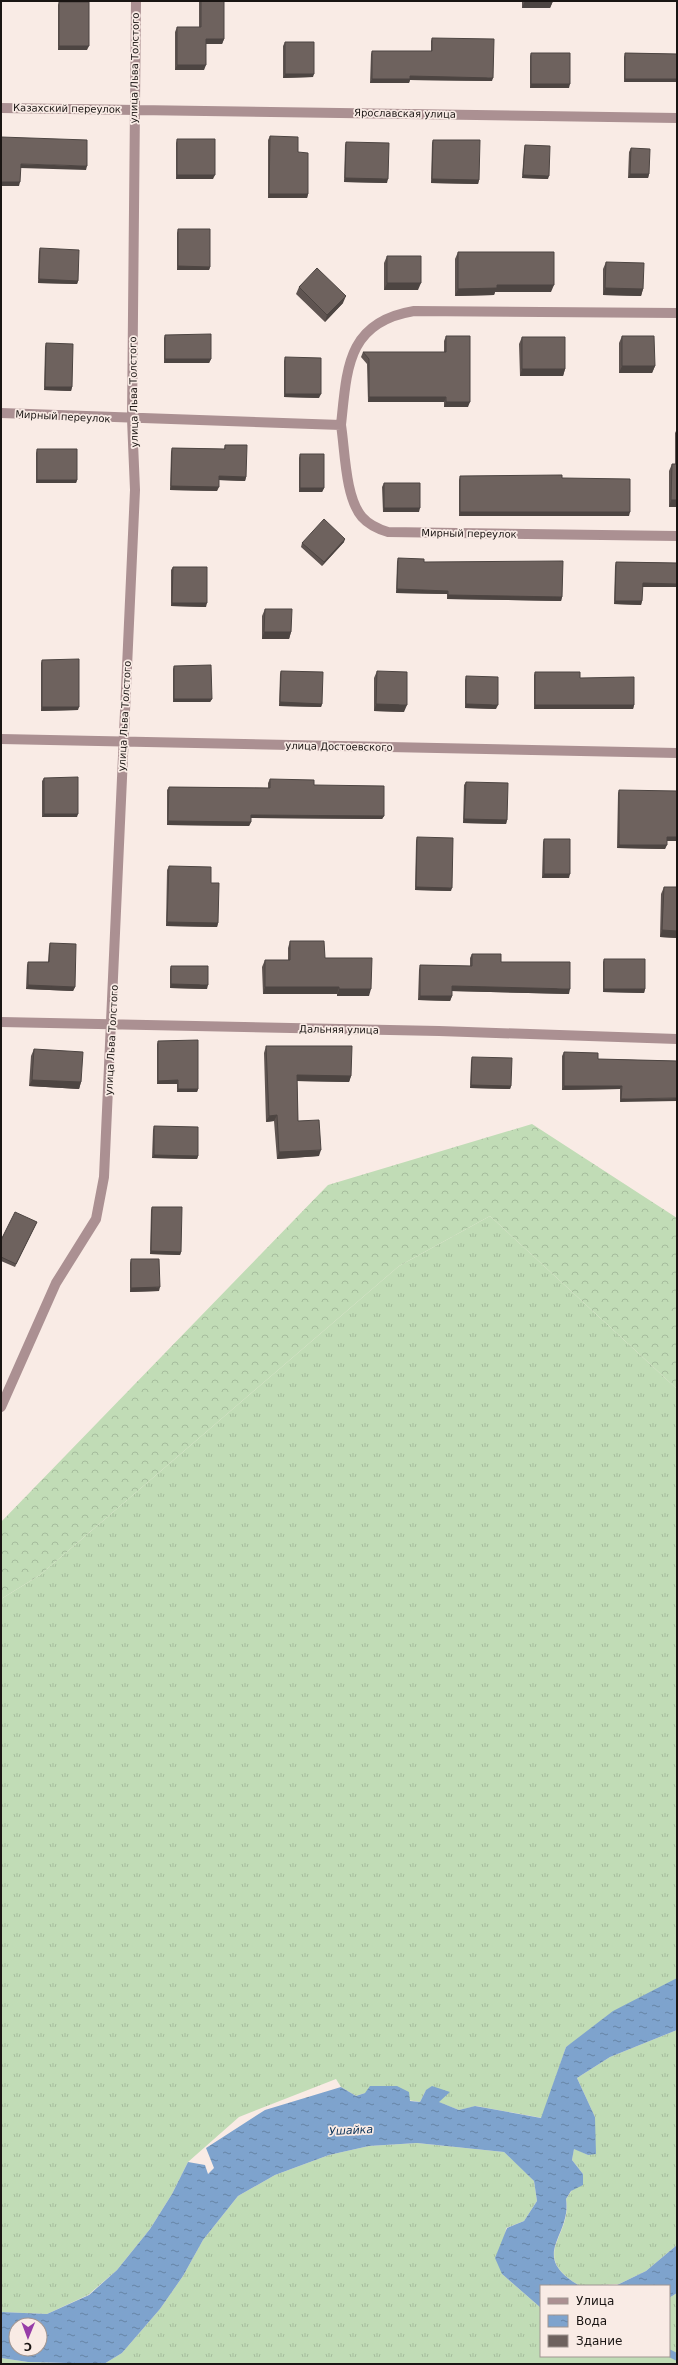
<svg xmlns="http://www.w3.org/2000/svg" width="678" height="2365" font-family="'DejaVu Sans',sans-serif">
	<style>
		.grass { fill: url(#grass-tufts) }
		.forest { fill: url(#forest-crowns) }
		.water { fill: url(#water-ripples); fill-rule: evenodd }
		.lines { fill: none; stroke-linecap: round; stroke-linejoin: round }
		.stream { stroke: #7ea3cd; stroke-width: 7 }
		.minor { stroke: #ab9092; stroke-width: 10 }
		.wall { fill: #5f5451 }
		.shaded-wall { fill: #4d4542 }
		.building { fill: #6e625e; stroke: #4d4542 }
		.labels { text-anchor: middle; stroke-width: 3.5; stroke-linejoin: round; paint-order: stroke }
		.street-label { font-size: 10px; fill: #1a1513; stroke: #f9ebe5 }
		.water-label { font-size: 11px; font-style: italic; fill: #083158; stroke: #f9ebe5 }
	</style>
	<defs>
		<pattern id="grass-tufts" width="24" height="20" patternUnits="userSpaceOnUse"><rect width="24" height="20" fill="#c1dcb6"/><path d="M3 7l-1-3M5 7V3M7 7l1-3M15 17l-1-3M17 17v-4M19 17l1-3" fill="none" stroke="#a5bc9c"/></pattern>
		<pattern id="forest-crowns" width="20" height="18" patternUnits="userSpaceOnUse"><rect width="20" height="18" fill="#c1dcb6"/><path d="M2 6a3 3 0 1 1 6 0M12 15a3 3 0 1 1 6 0" fill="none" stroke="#a5bc9c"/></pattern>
		<pattern id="water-ripples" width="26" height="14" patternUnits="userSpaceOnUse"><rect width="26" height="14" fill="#7ea3cd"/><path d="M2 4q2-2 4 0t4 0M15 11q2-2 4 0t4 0" fill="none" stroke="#6684a5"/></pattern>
	</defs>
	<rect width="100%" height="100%" fill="#f9ebe5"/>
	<path class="grass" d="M490,1216l187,173v589l-111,69 -24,71 -66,-12 -17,4 -21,-8 -12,-12 -6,12 -55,-9 -9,3 -15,-9 -5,-8 -97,38 -51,45 -16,32 -22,35 -33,41 -29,25 -41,19 -46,-2v-713l39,-24 359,-309z
		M677,2030v215l-31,26 -27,13 -39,2c-53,-31 -7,-49 -14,-87l17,-25 -11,-14 2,-12 14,7 7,-38 -18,-39 33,-21z
		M417,2143l87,9 12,11 18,18 3,20 -13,20 -18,7 -4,46 39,34v48h128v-58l8,-5v71h-573l18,-11 38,-44 23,-33 20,-36 35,-44 37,-21 54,-20 40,-9z
		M1,2358l27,4 71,2h-98z"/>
	<path class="forest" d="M532,1124l145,94v171l-187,-173 -91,50 -359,309 -39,24v-77l327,-337z"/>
	<path class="water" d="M677,1978v52l-67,27 -33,21 18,39 1,37 -8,1 -14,-6 -2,11 11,14v11l-12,6 -5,8c6,38 -39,56 14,87h-39v22l-39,-34 -7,-16 12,-30 17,-7 13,-20 -3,-20 -30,-29 -87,-9 -48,3 -40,9 -54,20 -37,21 -35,44 -20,36 -23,33 -38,44 -18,11 -76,-2 -27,-4v-46l46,2 42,-19 28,-25 33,-41 22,-35 16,-32 17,3 3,9 6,-6 -8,-20 59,-38 76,-23 15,9 9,-3 5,-7h27l12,6 1,9 10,1 6,-12 6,-4 18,6 -11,10 20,8 16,-4 66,12 25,-71 47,-36zM16,2325h24v24h-24z
		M677,2245v48l-8,5v-12h-54l31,-15z"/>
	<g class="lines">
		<path class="stream" d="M669,2353l8,4"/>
		<path class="minor" d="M1,108l676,10
			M1,413l340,12c6,-57 6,-103 73,-114l263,2
			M341,425c4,25 4,72 21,92 7,8 16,12 26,15l289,4
			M1,739l676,14
			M1,1022l438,9 238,8
			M1,1407l55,-124 40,-64 8,-42 31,-687 -3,-71 4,-418"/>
	</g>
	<path class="wall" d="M199,1h27v1h-2v37l-2,5h-16l-2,26h-29v-38l2,-5h22z
		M522,1h31l-3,7h-28z
		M59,2l28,48h-29v-45z
		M432,38l60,43 -82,-1 -1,3h-39l1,-29 1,-3h59v-10z
		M285,42l28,35 -30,1v-32z
		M531,53l38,35h-39v-32z
		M625,53l52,1 -53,28v-25z
		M270,136l28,16 10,42 -1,4h-39v-58z
		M177,139l36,40h-37v-36z
		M433,140l46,40 -1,4 -47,-1 1,-40z
		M346,142l41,41 -43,-1 1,-37z
		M525,145l23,34 -26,-1 2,-29z
		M631,148l18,26 -1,4h-20l1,-26z
		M178,229l32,38 -1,3h-32v-37z
		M40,248l38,33 -1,3 -39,-1 1,-31z
		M458,252l93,40h-56l-1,3 -39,1v-37z
		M387,256l31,34h-34v-27z
		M606,262l37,27 -2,7 -38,-1v-26z
		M299,287l44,16 -18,19 -29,-28z
		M165,335l46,24 -2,4h-45v-25z
		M446,336l22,71h-24v-5h-76l-1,-38 -6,-7 2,-5h81v-11z
		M622,336l33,30 -3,7h-33v-30z
		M522,337l43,32 -2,7h-43l-1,-32z
		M46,343l26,44 -1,4 -27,-1 1,-43z
		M285,357l34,41 -35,-1v-36z
		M677,429v78h-8v-36l3,-7h3v-31z
		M225,445l21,32 -1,4 -26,-1 -2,11 -47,-1 1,-38 1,-4 52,1z
		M37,449l40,31 -1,3h-40v-30z
		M300,454l24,34 -2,4h-23v-34z
		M460,476l102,2 67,38h-170v-36z
		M384,483l35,29h-36l-1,-25z
		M344,542l-22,24 -21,-19 1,-4z
		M398,558l26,4 138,35 -1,4 -114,-2v-5l-51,-1 1,-31z
		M616,562l61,1v24h-35v14l-1,4 -27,-1 1,-38z
		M173,567l33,40 -35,-1v-36z
		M265,609l26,23 -2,7h-27v-23z
		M42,660l36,50 -37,1v-48z
		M174,666l38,33 -2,3h-37v-33z
		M281,671l41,33 -1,3 -42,-1 1,-32z
		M377,671l27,41 -30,-1v-33z
		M535,672l45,6 54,27 -1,4h-99v-34z
		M466,676l30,33 -31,-1v-28z
		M44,778l33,39h-35v-36z
		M270,779l44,6 70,31 -2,3 -131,-1v4l-2,4 -82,-1v-35l2,-3 99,1v-5z
		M466,782l41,38 -1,4 -43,-1 1,-38z
		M619,790l48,51 -2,8 -48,-1 1,-55z
		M417,837l34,54 -36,-1 1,-49z
		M544,839l25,39h-27l1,-36z
		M169,866l42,17 7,40 -1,4 -51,-1 1,-56z
		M664,887h13v51l-17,-1 1,-43z
		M290,941l35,17 44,38h-32v-2h-74l-1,-27 3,-7h23v-12z
		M50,943l25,44 -2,4 -47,-2 1,-24 1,-3h20l1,-15z
		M472,954l29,8 68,32 -117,-3v5l-2,5 -32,-1 1,-30 1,-5 50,1v-8z
		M604,959l41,30 -1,4 -41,-1v-30z
		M171,966l36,23 -37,-1v-19z
		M158,1041l40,48 -1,3h-20v-8h-20v-40z
		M266,1046l85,30 -2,6 -52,-1 1,40 21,35 -42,3 -3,-38 -8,1 -2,-69z
		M34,1049l47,33 -2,7 -50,-3 2,-30z
		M564,1052l34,7 79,2 -57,41v-13l-58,1v-34z
		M472,1057l39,29 -1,3 -40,-1 1,-27z
		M154,1126l44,30 -1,3 -45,-1 1,-28z
		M152,1207l29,45 -1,3 -30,-1 1,-44z
		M37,1222l-22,45 -14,-6v-21z
		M131,1259l28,32 -29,1v-29z"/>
	<path class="shaded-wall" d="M525,1h28l-3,7h-28z
		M206,39h18l-2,5h-18z
		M59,46h30l-2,4h-29z
		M177,65h29l-2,5h-29z
		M285,74h29l-1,3 -30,1z
		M410,76l83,2 -1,3 -82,-1 -1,3h-39l2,-4z
		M625,79h52v3h-53z
		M531,84h39l-1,4h-39z
		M21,164l66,2 -1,4 -66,-2z
		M630,174h19l-1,4h-20z
		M177,175h38l-2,4h-37z
		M523,175l26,1 -1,3 -26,-1z
		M345,178l43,1 -1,4 -43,-1z
		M432,179l47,1 -1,4 -47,-1z
		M1,182h19l-1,4h-18z
		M269,194h39l-1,4h-39z
		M178,266l32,1 -1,3h-32z
		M39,279l39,2 -1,3 -39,-1z
		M387,283h34l-3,7h-34z
		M497,285h57l-3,7h-56l-1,3 -39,1 3,-7z
		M605,288l38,1 -2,7 -38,-1z
		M346,296l-3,7 -18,19 2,-7z
		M165,359h46l-2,4h-45z
		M622,366h33l-3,7h-33z
		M522,369h43l-2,7h-43z
		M45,387h27l-1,4 -27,-1z
		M285,394h36l-2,4 -35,-1z
		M369,397h77l-2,5h-76z
		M446,402h24l-2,5h-24z
		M219,476l27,1 -1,4 -27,-1z
		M37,480h40l-1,3h-40z
		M171,486l48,1 -2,4 -47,-1z
		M300,488h24l-2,4h-23z
		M671,500h6v7h-8z
		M384,508h36l-1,4h-36z
		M460,512h170l-1,4h-170z
		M345,539l-1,3 -22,24 2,-4z
		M643,583l34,1v3h-36z
		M397,589l51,2 -1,3 -51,-1z
		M448,595l114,2 -1,4 -114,-2z
		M615,601h27l-1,4 -27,-1z
		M172,603h35l-1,4 -35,-1z
		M264,632h27l-2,7h-27z
		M174,699h38l-2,3h-37z
		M280,702l42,2 -1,3 -42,-1z
		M376,704l31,1 -3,7 -30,-1z
		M466,704l32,1 -2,4 -31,-1z
		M535,705h99l-1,4h-99z
		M42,707h37l-1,3 -37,1z
		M44,814h34l-1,3h-35z
		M251,815l133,1 -2,3 -133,-1z
		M464,819l43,1 -1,4 -43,-1z
		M168,821l83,1 -2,4 -82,-1z
		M667,837h10v4h-11z
		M619,845h48l-2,4 -48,-1z
		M544,874h26l-1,4h-27z
		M416,887l36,1 -1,3 -36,-1z
		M167,922l51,1 -1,4 -51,-1z
		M662,930l15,1v7l-17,-1z
		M171,984l37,1 -1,4 -37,-1z
		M28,985l47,2 -2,4 -47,-2z
		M452,986l118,3 -1,5 -119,-3z
		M265,987h74l-2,7h-74z
		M339,989h32l-2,7h-32z
		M604,989h41l-1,4 -41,-1z
		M420,996h32l-2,5 -32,-1z
		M297,1075l54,1 -2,6 -54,-1z
		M32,1080l49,2 -2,7 -50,-3z
		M178,1080l-1,4h-20l1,-3z
		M471,1085l40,1 -1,3 -40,-1z
		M564,1086h58l-2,3 -58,1z
		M178,1089h20l-1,3h-20z
		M677,1098v3l-57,1 1,-3z
		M277,1115l-3,6 -8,1 3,-6z
		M321,1150l-2,6 -42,3 2,-7z
		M154,1155l44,1 -1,3 -45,-1z
		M151,1251l30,1 -1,3 -30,-1z
		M160,1287l-1,4 -29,1 1,-4z"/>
	<path class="building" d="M201,1h23v38h-18v26h-29v-38h24z
		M59,2h30v44h-30z
		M432,38l62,1 -1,39 -83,-2v3h-38v-28h60z
		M285,42h29v32h-29z
		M531,53h39v31h-39z
		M625,53l52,1v25h-52z
		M270,136l28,1v15l10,1v41h-39z
		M1,137l86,3v26l-66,-2 -1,18h-19z
		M177,139h38v36h-38z
		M433,140h47l-1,40 -47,-1z
		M346,142l43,1 -1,36 -43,-1z
		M525,145l25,1 -1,30 -26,-1z
		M631,148l19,1 -1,25h-19z
		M178,229h32v38l-32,-1z
		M40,248l39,2 -1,31 -39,-2z
		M458,252h96v33h-57v3l-39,1z
		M387,256h34v27h-34z
		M606,262l38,1 -1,26 -38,-1z
		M317,268l29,28 -19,19 -28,-28z
		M211,334v25h-46v-24z
		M446,336h24v66h-24v-5h-77v-38l-6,-7h83z
		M622,336h32l1,30h-33z
		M522,337h43v32h-43z
		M46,343l27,1 -1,43h-27z
		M285,357l36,1v36h-36z
		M225,445h22l-1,32 -27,-1v11l-48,-1 1,-38 53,1z
		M37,449h40v31h-40z
		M300,454h24v34h-24z
		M672,464h5v36h-6z
		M562,475v3l68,1v33h-170v-36z
		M384,483h36v25h-36z
		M324,519l21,20 -21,23 -22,-19z
		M398,558l26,1v3l139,-1 -1,36 -114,-2v-4l-51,-2z
		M616,562l61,1v21l-34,-1 -1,18h-27z
		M173,567h34v36h-35z
		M265,609h27l-1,23h-27z
		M79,659v48h-37v-47z
		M211,665l1,34h-38v-33z
		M281,671l42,1 -1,32 -42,-2z
		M377,671l30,1v33l-31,-1z
		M535,672h45v6l54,-1v28h-99z
		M466,676l32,1v28l-32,-1z
		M78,777v37h-34v-36z
		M270,779l44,1v5l70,1v30l-133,-1v7l-83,-1 1,-34 101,1z
		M466,782l42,1 -1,37 -43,-1z
		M619,790l58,1v46h-10v8h-48z
		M417,837l36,1 -1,50 -36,-1z
		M544,839h26v35h-26z
		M169,866l42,1v16h8l-1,40 -51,-1z
		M664,887h13v44l-15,-1z
		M290,941h34l1,17h47l-1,31h-32v-2h-74v-27h25z
		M50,943l26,1 -1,43 -47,-2v-23h21z
		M472,954h29v8h69v27l-118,-3v10h-32v-31l52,1z
		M604,959h41v30h-41z
		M171,966h37v19l-37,-1z
		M198,1040v49h-20v-9l-20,1v-40z
		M266,1046h86l-1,30 -54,-1 1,46 21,-1 2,30 -42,2 -2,-37 -8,1z
		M34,1049l49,3 -2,30 -49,-2z
		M564,1052l34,1v6l79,2v37l-56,1 1,-13h-58z
		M472,1057l40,1 -1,28 -40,-1z
		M154,1126l44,1v29l-44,-1z
		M152,1207h30l-1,45 -30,-1z
		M15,1212l22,10 -21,42 -15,-7v-17z
		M131,1259h28l1,28 -29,1z"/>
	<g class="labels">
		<g class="street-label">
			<text transform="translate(134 68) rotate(-89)" y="4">улица Льва Толстого</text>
			<text transform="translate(67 108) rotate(1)" y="4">Казахский переулок</text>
			<text transform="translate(405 113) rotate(1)" y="4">Ярославская улица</text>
			<text transform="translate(133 392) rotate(-91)" y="4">улица Льва Толстого</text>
			<text transform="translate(63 416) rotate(3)" y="4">Мирный переулок</text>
			<text transform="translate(469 533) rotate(1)" y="4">Мирный переулок</text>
			<text transform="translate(124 716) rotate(-87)" y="4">улица Льва Толстого</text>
			<text transform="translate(339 746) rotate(1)" y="4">улица Достоевского</text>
			<text transform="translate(339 1029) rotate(1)" y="4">Дальняя улица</text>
			<text transform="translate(111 1040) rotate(-87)" y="4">улица Льва Толстого</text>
		</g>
		<g class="water-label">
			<text transform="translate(351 2130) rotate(-3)" y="4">Ушайка</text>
		</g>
	</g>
	<rect width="678" height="2365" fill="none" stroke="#1a1513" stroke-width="4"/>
	<rect x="540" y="2285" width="130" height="72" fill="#f9ebe5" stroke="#a09591"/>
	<rect x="548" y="2298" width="20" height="6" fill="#ab9092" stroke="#a09591"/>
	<text x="576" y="2305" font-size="12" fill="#1a1513">Улица</text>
	<rect x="548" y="2315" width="20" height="12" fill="url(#water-ripples)" stroke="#a09591"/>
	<text x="576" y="2325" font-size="12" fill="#1a1513">Вода</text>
	<rect x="548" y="2335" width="20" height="12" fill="#6e625e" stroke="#a09591"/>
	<text x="576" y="2345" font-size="12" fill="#1a1513">Здание</text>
	<g transform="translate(28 2337) rotate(181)"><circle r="19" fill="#f9ebe5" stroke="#a09591"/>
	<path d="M0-3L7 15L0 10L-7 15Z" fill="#973da8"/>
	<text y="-6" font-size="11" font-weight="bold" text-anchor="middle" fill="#1a1513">С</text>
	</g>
</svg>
